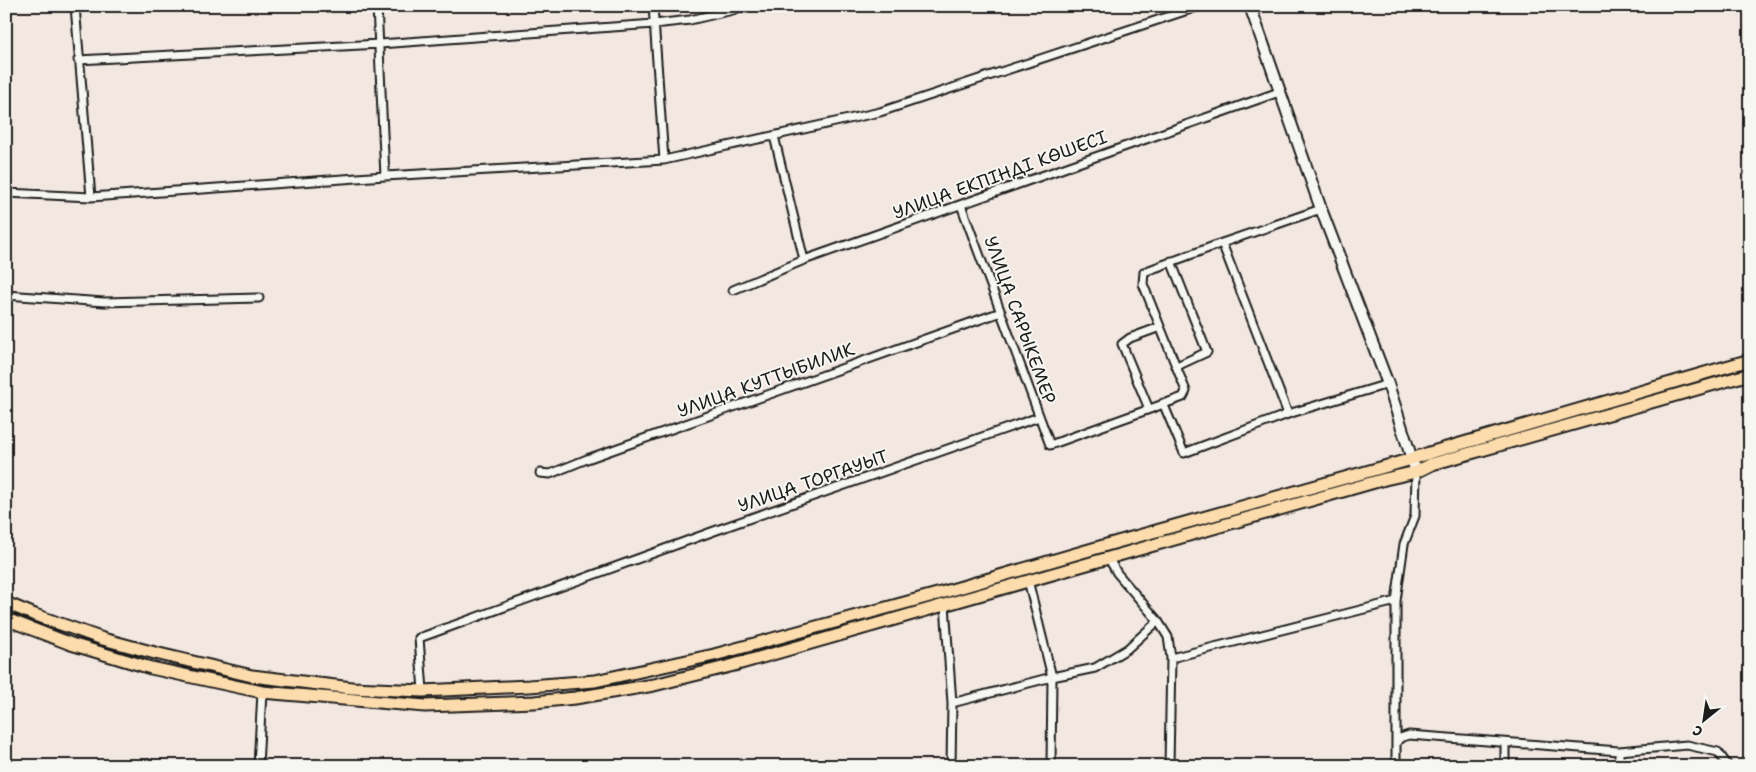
<svg xmlns="http://www.w3.org/2000/svg" width="1756" height="772" font-family="'Shantell Sans',sans-serif">
	<style>
		.lines { fill: none; stroke-linecap: round; stroke-linejoin: round }
		.minor-casing { stroke: #1c1c1c; stroke-width: 11 }
		.secondary-casing { stroke: #1c1c1c; stroke-width: 14 }
		.trunk-casing { stroke: #1c1c1c; stroke-width: 15 }
		.minor { stroke: #f6f6f2; stroke-width: 7 }
		.secondary { stroke: #f6f6f2; stroke-width: 10 }
		.trunk { stroke: #fcdcac; stroke-width: 11 }
		.labels { text-anchor: middle; stroke-width: 4; stroke-linejoin: round; paint-order: stroke }
		.street-label { font-size: 18px; fill: #1c1c1c; stroke: #f6f6f2 }
	</style>
	<rect width="100%" height="100%" fill="#f3e7e1"/>
	<filter id="ink" filterUnits="userSpaceOnUse"><feTurbulence type="fractalNoise" baseFrequency=".02" numOctaves="2"/><feDisplacementMap in="SourceGraphic" scale="10" xChannelSelector="R" yChannelSelector="G"/><feConvolveMatrix kernelMatrix="1 2 1 2 8 2 1 2 1" color-interpolation-filters="sRGB"/></filter>
	<g filter="url(#ink)">
		<g class="lines">
			<defs>
				<path id="minor" d="M75,6l16,191
					M377,6l8,170
					M653,6l11,154
					M78,60l302,-16 274,-20 36,-4 60,-14
					M774,136l30,124
					M6,193l85,4 294,-21 279,-16 216,-48 320,-106
					M961,205l89,240 133,-48 3,-6 -43,-107 1,-12 78,-29 66,171
					M1222,243l99,-34
					M1171,261l36,91 -30,14
					M733,290l71,-30 475,-168
					M6,295l98,7 155,-4
					M1163,403l21,50 104,-39 100,-30
					M1149,409l-27,-65 8,-6 30,-11
					M540,473l10,1 37,-15 414,-147
					M1109,559l8,14 41,48 10,16 3,21 -2,108
					M1028,580l24,97 -1,89
					M945,605l7,98 -1,63
					M1171,658l225,-57
					M423,691l-4,-53 309,-112 311,-109
					M952,703l100,-26 43,-9 32,-19 31,-28
					M1396,743l4,-5 9,-3 210,16 68,-6 31,7 10,14
					M1505,743v23
					M1619,751v15
					M258,766l4,-74
					M1396,766v-165l8,-57 11,-28 1,-44"/>
				<path id="secondary" d="M1250,6l71,203 67,175 28,88"/>
				<path id="trunk" d="M6,603l29,12 68,24 52,14 97,23 100,12 71,3 106,-5 66,-5 119,-26 227,-62 162,-47 309,-87 17,-6 321,-93
					M6,619l65,25 80,24 111,24 163,14 109,-4 41,-4 79,-13 80,-20 651,-186 31,-7 16,-8 318,-90"/>
			</defs>
			<use href="#minor" class="minor-casing"/>
			<use href="#secondary" class="secondary-casing"/>
			<use href="#trunk" class="trunk-casing"/>
			<use href="#minor" class="minor"/>
			<use href="#secondary" class="secondary"/>
			<use href="#trunk" class="trunk"/>
		</g>
	</g>
	<g class="labels">
		<g class="street-label">
			<text transform="translate(1000 175) rotate(-20)" y="6">УЛИЦА ЕКПІНДІ КӨШЕСІ</text>
			<text transform="translate(1020 320) rotate(70)" y="6">УЛИЦА САРЫКЕМЕР</text>
			<text transform="translate(766 380) rotate(-20)" y="6">УЛИЦА КУТТЫБИЛИК</text>
			<text transform="translate(813 481) rotate(-19)" y="6">УЛИЦА ТОРГАУЫТ</text>
		</g>
	</g>
	<rect width="1756" height="772" fill="none" stroke="#f6f6f2" stroke-width="25"/>
	<rect x="12" y="12" width="1731" height="747" fill="none" stroke="#1c1c1c" stroke-width="2" filter="url(#ink)"/>
	<g transform="translate(1704 720) rotate(210)" stroke="#f6f6f2" stroke-width="4" paint-order="stroke">
	<path d="M0-4L9 19L0 12L-9 19Z" fill="#1c1c1c"/>
	<text y="-8" font-size="14" font-weight="bold" text-anchor="middle" fill="#1c1c1c">С</text>
	</g>
</svg>
